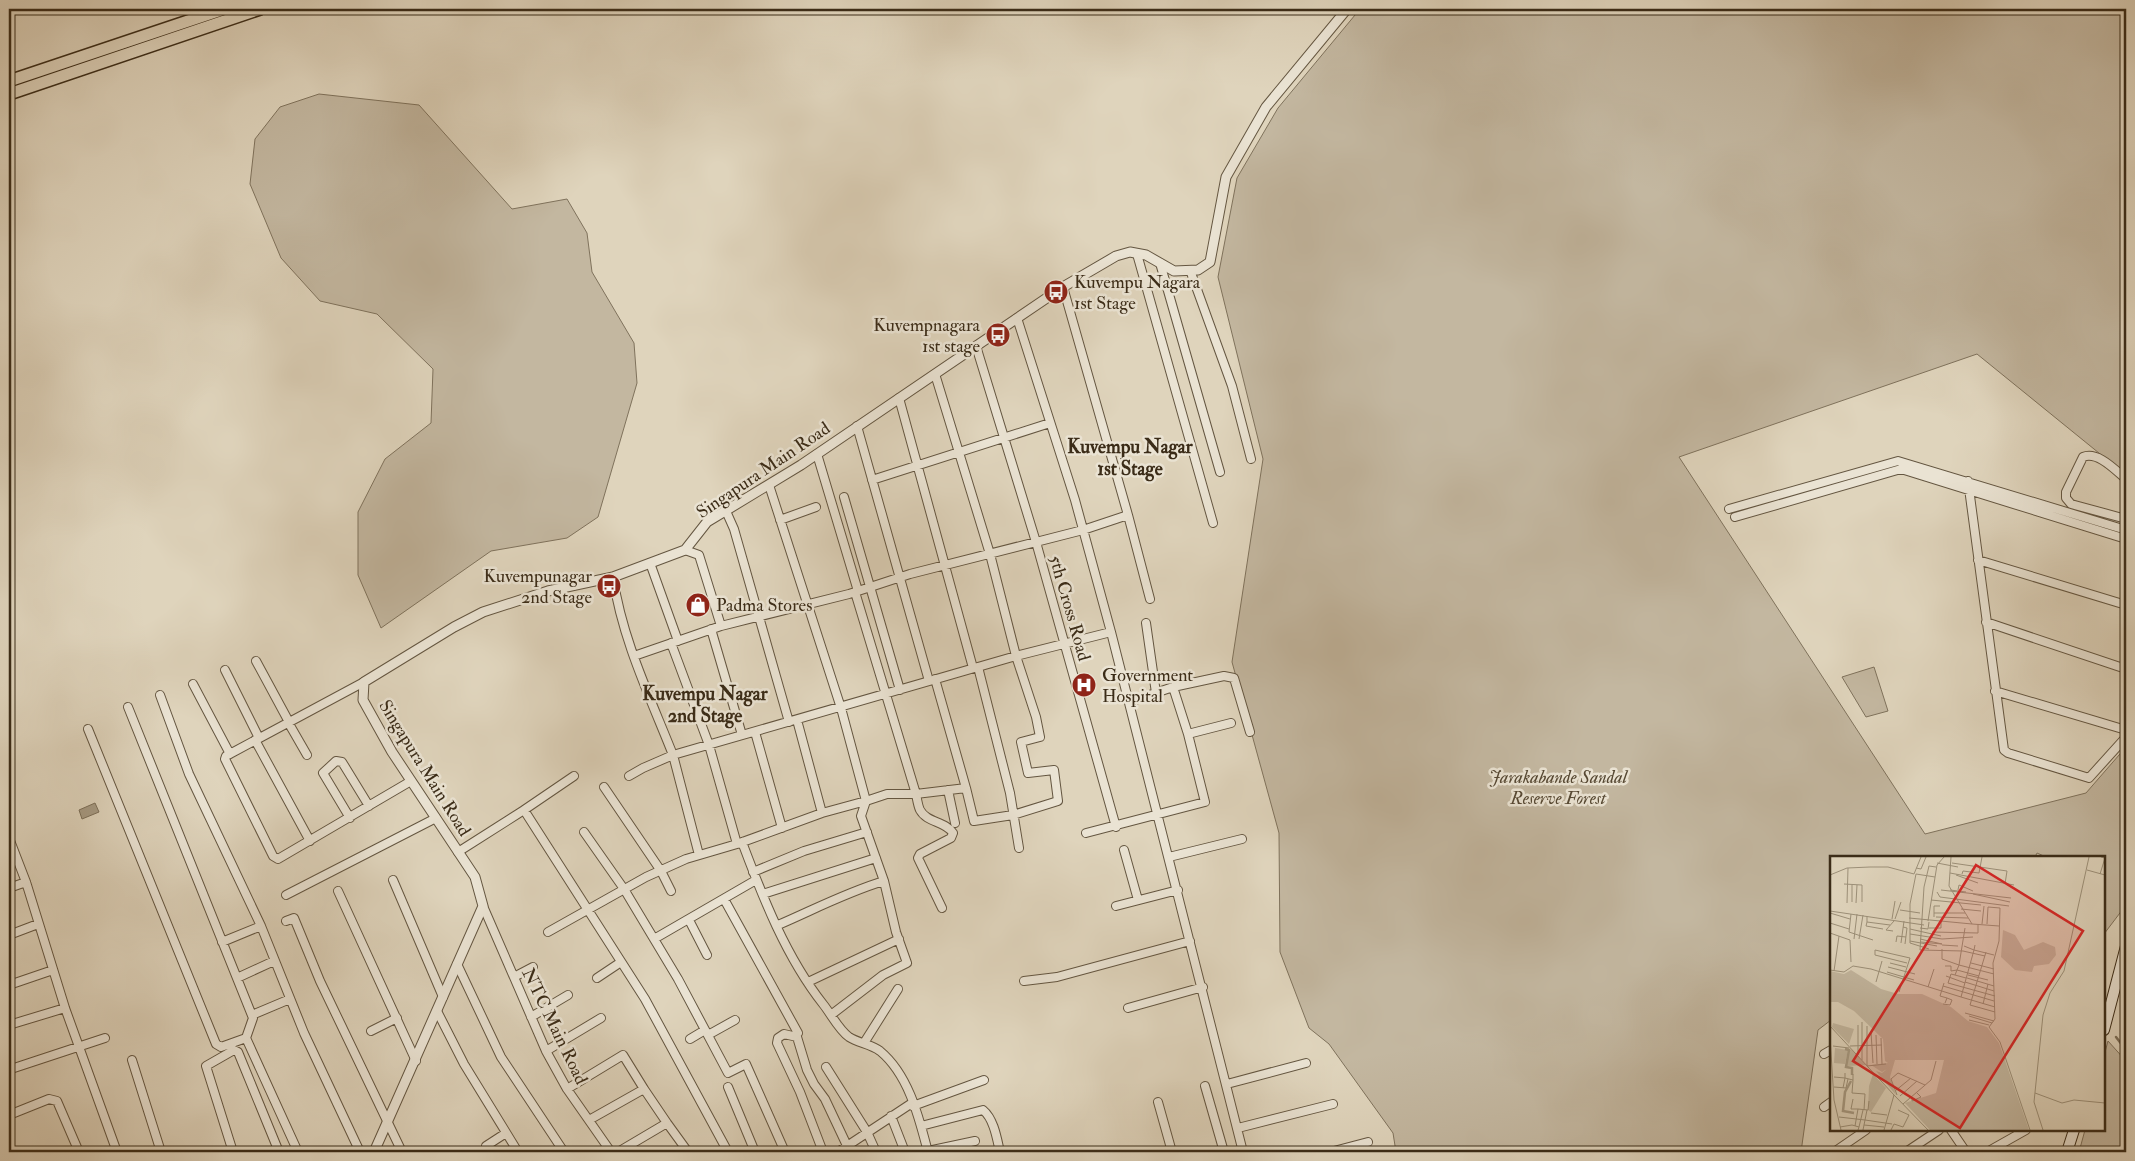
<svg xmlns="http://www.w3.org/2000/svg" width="2135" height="1161" font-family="'IM FELL Double Pica',serif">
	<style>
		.green { fill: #c3b7a0; stroke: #7f725c }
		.water { fill: #a79b84; stroke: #7c6f59 }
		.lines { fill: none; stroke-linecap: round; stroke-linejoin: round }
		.stream { stroke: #7c6f59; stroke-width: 2.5 }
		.minor-casing { stroke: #645641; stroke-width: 10 }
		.tertiary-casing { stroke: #645641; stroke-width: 11 }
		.secondary-casing { stroke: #3b2c18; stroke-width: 12 }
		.primary-casing { stroke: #3b2c18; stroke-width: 14 }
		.minor { stroke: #eae3d3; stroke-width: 8 }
		.tertiary { stroke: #eae3d3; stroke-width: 9 }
		.secondary { stroke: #eae3d3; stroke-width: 10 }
		.primary { stroke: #dfd4bc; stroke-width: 11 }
		.labels { text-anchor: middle; stroke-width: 5; stroke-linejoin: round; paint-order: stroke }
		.poi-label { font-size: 18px; fill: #3b2c18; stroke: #eae3d3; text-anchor: start }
		.street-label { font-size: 18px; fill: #3b2c18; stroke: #eae3d3 }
		.park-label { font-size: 18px; font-style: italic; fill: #564833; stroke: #eae3d3 }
		.neighbourhood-label { font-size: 19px; font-weight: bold; fill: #3b2c18; stroke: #eae3d3 }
		.inset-river { fill: none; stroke: #a79b84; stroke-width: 2.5 }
		.inset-road { fill: none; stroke: #9d917a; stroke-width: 1 }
		.view { fill: #d62828; fill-opacity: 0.15; stroke: #d62828; stroke-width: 2.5 }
		.inset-edge { fill: none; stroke: #3b2c18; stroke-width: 2.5 }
	</style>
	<rect width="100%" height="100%" fill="#dfd4bc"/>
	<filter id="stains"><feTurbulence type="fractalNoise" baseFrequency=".004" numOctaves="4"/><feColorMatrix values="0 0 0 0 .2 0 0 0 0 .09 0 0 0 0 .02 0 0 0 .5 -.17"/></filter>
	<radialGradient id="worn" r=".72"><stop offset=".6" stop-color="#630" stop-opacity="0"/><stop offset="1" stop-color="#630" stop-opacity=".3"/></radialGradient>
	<path class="green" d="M1360,9h766v466l-149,-121 -298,103 246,377 161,-41 40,-46v158l-22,29v-77h-58l-9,-4 -2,4h-204v163l-13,10 -17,122h-405l-3,-19 -64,-89 -20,-16 -29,-76 -1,-119 -47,-171 31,-203 -45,-182 19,-99 41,-70z
		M319,94l100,11 93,104 55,-10 20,34 5,39 42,71 3,40 -39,134 -31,21 -76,13 -110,77 -23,-53v-63l27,-53 46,-36 2,-54 -56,-55 -57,-13 -39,-43 -31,-74 5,-45 25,-32z
		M1874,667l14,44 -22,6 -24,-40z
		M2108,1041l18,20v91h-47l6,-22h19v-74z"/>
	<path class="water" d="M95,803l4,9 -17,7 -3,-9z"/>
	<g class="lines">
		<path class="stream" d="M2116,1037l10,13"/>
		<defs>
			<path id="minor" d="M1137,254l76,269
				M1160,263l60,209
				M1190,270l42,116 19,73
				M1017,318l58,182 36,132
				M976,346l60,196 80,285
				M935,374l55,180 26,102 20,61 4,20 -19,5 7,31 26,-3 4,31 -45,14 -39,6 -8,-33
				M899,398l74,270
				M857,426l72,255
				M817,454l41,137
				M2126,479c-11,-9 -28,-28 -43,-22l-17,35v6l5,6 55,15
				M872,480l178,-57
				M1968,481l36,269 4,3 81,25 37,-41
				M769,485l72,223 25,93 21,-7h29l-61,-202
				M844,497l56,193
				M1729,509l169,-48 228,69
				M726,511l8,18 55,193
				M1128,515l22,84
				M1735,517l166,-48 225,70
				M780,520l36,-13
				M685,550l14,5 22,71
				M1978,560l148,45
				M650,563l28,78
				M613,577c9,62 37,120 60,178l343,-99 95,-24 132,520
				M1986,622l140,47
				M1146,623l10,70
				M711,629l31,106
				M671,643l38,102 28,99
				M634,656l87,-30 128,-32 61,-20 173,-44 45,-15 -65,-228
				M256,661l33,61
				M978,667l32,126 9,55
				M225,670l34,68
				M935,679l31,109 -50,6c1,5 2,12 4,16 7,13 25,11 33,23l-2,5 -31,16 -2,4 24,50
				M364,682l-138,74 -1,3 48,97 5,3 133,-78
				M193,684l37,70
				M1995,691l131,39
				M160,695l29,79 72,152 43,107 56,119
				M1129,702l44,-15
				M128,707l125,311 -7,20
				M797,720l25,93
				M288,722l19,33
				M88,729l128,315 5,3 25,-9 52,114
				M755,732l27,96
				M1188,734l-15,-47 51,-11 10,2 16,54
				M255,740l55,101
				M629,776l14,-8 30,-13 26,100
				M604,787l57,84 10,20
				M948,790l7,33
				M524,810l50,-34
				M350,818l-27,-45 13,-12 6,1 27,44
				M584,832l40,57 54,90 50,94 18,-9 39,88
				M1086,833l119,-31 -17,-68 43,-11
				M9,838l17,44 39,126 52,144
				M742,842c21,56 44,115 81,162 8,10 16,26 26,33 9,6 22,7 31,14 29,24 39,67 48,101
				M1124,850l14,50
				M458,852l66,-42 121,189 83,153
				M1169,857l73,-18
				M753,872l51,-21 63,-19
				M393,880l50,117
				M9,888l17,-6
				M338,891l78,170
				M763,894l113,-36
				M286,895l150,-77
				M724,899l74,134
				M483,906l63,145 21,38 44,63
				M1116,906l62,-16
				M689,920l18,35
				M286,921l8,-3 26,63 82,171
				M778,925c35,-15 69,-33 106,-44
				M548,932l98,-55 40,-18 51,-15 85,-31 44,-12 -5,15 23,65 12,51 11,31 -24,12 -52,40
				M9,935l29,-11
				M654,939l102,-59
				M222,942l39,-16
				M457,964l44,93 63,95
				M514,977l19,-10
				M237,978l37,-17
				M597,978l24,-16
				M1024,981l33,-4 133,-36
				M808,982l91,-43
				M9,985l44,-15
				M1128,1008l75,-21
				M437,1011l27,53 54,88
				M252,1015l38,-16
				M531,1017l37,-22
				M9,1025l56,-17
				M371,1031l26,-13
				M708,1035l27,-15
				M690,1039l15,-9
				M864,1043l34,-54
				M546,1051l55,-33
				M1824,1054l7,-4
				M132,1060l29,92
				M826,1067l41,65 9,20
				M11,1069l94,-31
				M1227,1084l79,-21
				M1205,1086l19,66
				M728,1087l27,65
				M567,1089l56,-34 21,34
				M1158,1102l14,50
				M913,1106l71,-26
				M1824,1107l7,-5
				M9,1115l40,-16 8,2 22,51
				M891,1116l14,36
				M589,1120l55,-31 23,34
				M921,1126l62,-16c11,9 14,29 17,42
				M1238,1128l95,-24
				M1951,1130l15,22
				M486,1146l20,-13
				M928,1151l47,-10
				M233,1152l-27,-86 28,-16 4,2 41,100
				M618,1152l49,-29 21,29
				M823,1152l-23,-60 -23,-49 1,-5 6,-4 13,3 10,33 7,14 11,15 25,53
				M838,1152l74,-49
				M1330,1152l38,-10
				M1834,1152l32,-22
				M1906,1152l33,-22
				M1987,1152l39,-22"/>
			<path id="tertiary" d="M374,1152l109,-246 -8,-29 -83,-125 -29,-52 1,-18 90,-55 29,-15 65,-21 65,-14 72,-27 22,-28 94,-57 262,-178 53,-31 14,-4 16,3 28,16 24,-1 12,-8 16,-85 40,-70 81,-98"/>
			<path id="secondary" d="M2104,1030l22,-84
				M2067,1152l7,-22"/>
			<path id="primary" d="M9,81l215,-72
				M9,94l251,-85"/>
		</defs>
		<use href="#minor" class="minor-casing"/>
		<use href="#tertiary" class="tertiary-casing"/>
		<use href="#secondary" class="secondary-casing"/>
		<use href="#primary" class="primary-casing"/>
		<use href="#minor" class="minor"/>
		<use href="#tertiary" class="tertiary"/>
		<use href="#secondary" class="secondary"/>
		<use href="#primary" class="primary"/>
	</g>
	<defs>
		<symbol id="bus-disc" viewBox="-11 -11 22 22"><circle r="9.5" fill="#8f2418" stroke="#eae3d3"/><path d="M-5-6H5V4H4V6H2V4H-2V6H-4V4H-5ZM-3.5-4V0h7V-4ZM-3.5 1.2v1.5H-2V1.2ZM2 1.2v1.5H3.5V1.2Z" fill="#fff"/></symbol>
		<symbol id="shop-disc" viewBox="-11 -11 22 22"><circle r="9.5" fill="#8f2418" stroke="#eae3d3"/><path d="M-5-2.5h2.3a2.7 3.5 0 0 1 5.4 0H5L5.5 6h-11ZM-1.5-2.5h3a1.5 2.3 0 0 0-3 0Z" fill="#fff"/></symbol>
		<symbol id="hospital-disc" viewBox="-11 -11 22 22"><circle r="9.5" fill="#8f2418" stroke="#eae3d3"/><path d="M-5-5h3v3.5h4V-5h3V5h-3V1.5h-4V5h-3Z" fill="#fff"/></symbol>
	</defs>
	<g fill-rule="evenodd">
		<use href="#bus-disc" x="1042" y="278" width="28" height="28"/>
		<use href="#bus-disc" x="984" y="321" width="28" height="28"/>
		<use href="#bus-disc" x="595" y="572" width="28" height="28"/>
		<use href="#shop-disc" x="684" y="591" width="28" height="28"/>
		<use href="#hospital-disc" x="1070" y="671" width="28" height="28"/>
	</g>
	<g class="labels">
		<g class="poi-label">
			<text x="1074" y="288">Kuvempu Nagara<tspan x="1074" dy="21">1st Stage</tspan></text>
			<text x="980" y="331" text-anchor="end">Kuvempnagara<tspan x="980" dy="21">1st stage</tspan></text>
			<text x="592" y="582" text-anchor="end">Kuvempunagar<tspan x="592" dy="21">2nd Stage</tspan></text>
			<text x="716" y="611">Padma Stores</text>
			<text x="1102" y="681">Government<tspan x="1102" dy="21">Hospital</tspan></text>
		</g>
		<g class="street-label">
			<text transform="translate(763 470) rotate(-34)" y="6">Singapura Main Road</text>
			<text transform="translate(1070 608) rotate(74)" y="6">5th Cross Road</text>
			<text transform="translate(425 768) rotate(58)" y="6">Singapura Main Road</text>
			<text transform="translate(555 1026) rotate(64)" y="6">NTC Main Road</text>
		</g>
		<g class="park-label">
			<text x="1558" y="783">Jarakabande Sandal<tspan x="1558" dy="21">Reserve Forest</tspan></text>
		</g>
		<g class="neighbourhood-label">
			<text x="1130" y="453">Kuvempu Nagar<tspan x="1130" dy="22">1st Stage</tspan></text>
			<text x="705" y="700">Kuvempu Nagar<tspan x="705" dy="22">2nd Stage</tspan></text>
		</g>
	</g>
	<g transform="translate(1830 856)">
		<rect width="275" height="275" fill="#dfd4bc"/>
		<path d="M173,74l12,5 9,15 19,-8 12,5 1,8 -7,9 -15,2 -2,6 -17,-2 -14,-13zM21,114l30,19 17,5h24l29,13 17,14 19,6 12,16 30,87h-99l-25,-27 31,-10 8,-33h-49l-5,17 6,18 -20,-24 6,2 5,-4 -5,3 -11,-7 17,-2 -3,-2 -2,-22 -29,-28 -16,-9h-8v-31l14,3zM3,167l21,6 -5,15 -17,-17zM5,192l13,2 -3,14 -11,-1zM19,194h3l14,15 -19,1zM43,218l13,14 -15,24 -3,-2 1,-24z" fill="#c3b7a0"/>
		<path class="inset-river" d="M15,193l4,1 -3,17 6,1v7M21,225l-6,11 -2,19 11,2"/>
		<path class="inset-road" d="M121,1l-2,29 23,38 27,2M107,7l21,4M122,7l55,8 -2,13M106,11l-7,-1 -5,21 -4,63 43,1M86,12l5,1 5,-12M257,14l18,5M120,17l64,12M86,18l-6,30v30l32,5 31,-2M86,18l19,3M132,18l1,-3 16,2 3,-16M270,18l5,-16 -4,-1M0,19l17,-7 23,-1h18l26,7 7,-17M126,19l22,8M14,28l18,1v17M111,34l70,8M120,34l16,2M128,34l1,-5 14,6M107,36l3,5 69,9M143,38l37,8M101,44l50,5M22,46v-17M17,47l1,-35M26,47l1,-18M131,53l20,2M70,54l20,3M0,55l94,14M0,57l20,6M104,57h31M37,60v6l23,3M104,61v-11h6M106,61l32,1M79,62l63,6M62,63l3,-18M65,63l6,-17M98,65l9,-56 7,-8M37,66l-1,4 17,3M0,67l19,6M152,68l2,-18M157,68l1,-17 12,1 -1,33 -6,22 2,56 -6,8 11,15 30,88M73,71l4,1 -2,16M90,72l8,1 1,-7M99,72h12v-7M80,73l31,7M63,75l-7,-1 8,-9M19,76l24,8M19,76l2,-18M102,76l46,1v-9M0,77l20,7 1,22M80,78v9l19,6M24,83l3,-25M29,83l4,-24M90,83l22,5 -21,-2M80,85l27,5M66,86l1,-6 9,1M71,87l3,-22M112,89l16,1M134,90l10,4 1,-5M112,93v10l17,6 6,-37M133,95l22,5M156,96l-16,53 25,7M60,107l16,4M141,107l23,6M115,110h6v5l6,-1 -2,5 11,3M58,111l27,7M0,114l14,2 9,-6 18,3 90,28 13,-47 20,5M4,115l5,-35M57,116l27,8M125,119l-4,-1 -3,9 47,13M138,119l20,5M116,120l19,7M149,120l-22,-6 2,-5 35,9M137,122l27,8M46,126l6,-21M135,126l29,9M114,127l-4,13 7,2 -2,5M113,130l51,15M98,131l6,-18M69,136l11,-34 -35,-8v5l32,8M131,141l34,10M113,148l7,1 2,-5 -5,-2M153,148l5,-20M135,157l29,8M139,160l23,7M139,164l20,5M32,166v38M28,169v30M0,170l64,69 -10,35M37,170v40l19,-2M41,176l2,31M46,179l1,29M0,181l4,63 7,30M51,182l1,26M3,190l16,2M20,190l32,-1M15,217v5l8,2v-6M4,221l11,1 -2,10M23,224l-1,13 13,1 -1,16M4,231l12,1 2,-9M65,235l16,-13M205,237l27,10 12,-3 31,3M64,239l34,35M67,239l-6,-16 7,-6 27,12M70,240l17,-15M82,242v3l9,-4 -4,-4M23,243l-2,10h7l10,1 1,-9M73,248l28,-24 5,-19M37,254l-2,10 27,4M41,257l16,2M9,261l26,3 -2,10M34,269l20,2M25,270l3,-17M10,271l12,-2 7,2 -1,3M29,271l4,-17M61,274l3,-6 9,3 6,-12 -11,-5M213,274l-9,-28 9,-87 7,-22 14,-22 25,-114"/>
		<path class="view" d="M146,9l107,66 -123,197 -107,-67z"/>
		<rect width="275" height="275" class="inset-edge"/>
	</g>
	<rect width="2135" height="1161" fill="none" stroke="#dfd4bc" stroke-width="30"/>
	<rect x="10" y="10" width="2115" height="1141" fill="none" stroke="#3b2c18" stroke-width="2.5"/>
	<rect x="15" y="15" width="2105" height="1131" fill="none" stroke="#3b2c18"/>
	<rect width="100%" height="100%" filter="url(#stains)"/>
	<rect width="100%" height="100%" fill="url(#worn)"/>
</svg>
